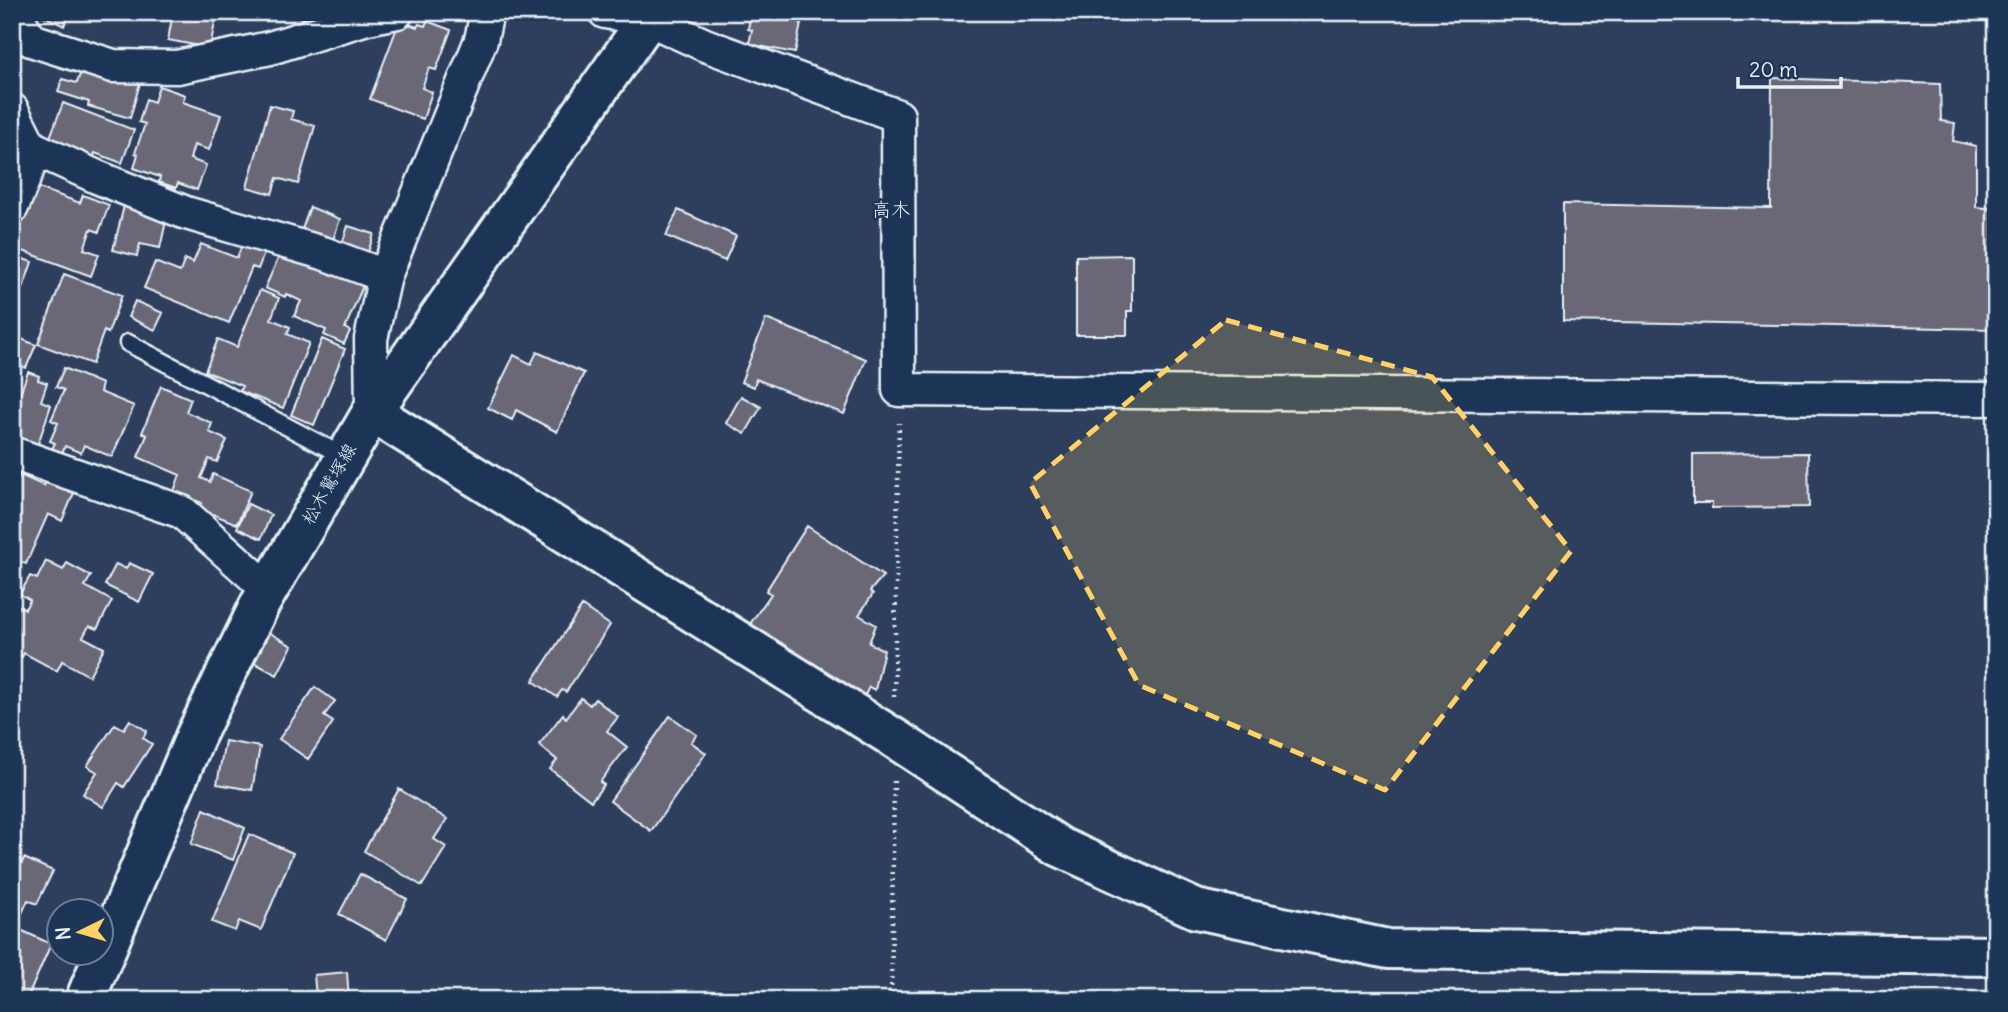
<svg xmlns="http://www.w3.org/2000/svg" width="2008" height="1012" font-family="Delius,'Klee One',sans-serif">
	<style>
		.building { fill: #6b6876; stroke: #e8f1f8; stroke-width: 2 }
		.lines { fill: none; stroke-linecap: round; stroke-linejoin: round }
		.service-casing { stroke: #e8f1f8; stroke-width: 21 }
		.minor-casing { stroke: #e8f1f8; stroke-width: 37 }
		.tertiary-casing { stroke: #e8f1f8; stroke-width: 44 }
		.secondary-casing { stroke: #e8f1f8; stroke-width: 44 }
		.path { stroke: #e8f1f8; stroke-width: 4.5; stroke-dasharray: 2 5; stroke-linecap: butt }
		.service { stroke: #1d3557; stroke-width: 16 }
		.minor { stroke: #1d3557; stroke-width: 32 }
		.tertiary { stroke: #1d3557; stroke-width: 38 }
		.secondary { stroke: #1d3557; stroke-width: 38 }
		.marked { fill: #ffd166; fill-opacity: 0.2; stroke: #ffd166; stroke-width: 5; stroke-dasharray: 14 9; stroke-linejoin: round }
		.labels { text-anchor: middle; stroke-width: 5; stroke-linejoin: round; paint-order: stroke }
		.street-label { font-size: 18px; fill: #e8f1f8; stroke: #1d3557 }
		.neighbourhood-label { font-size: 19px; fill: #e8f1f8; stroke: #1d3557 }
	</style>
	<rect width="100%" height="100%" fill="#2d3f5d"/>
	<filter id="ink" filterUnits="userSpaceOnUse"><feTurbulence type="fractalNoise" baseFrequency=".0143" numOctaves="2"/><feDisplacementMap in="SourceGraphic" scale="14" xChannelSelector="R" yChannelSelector="G"/><feConvolveMatrix kernelMatrix="1 2 1 2 8 2 1 2 1" color-interpolation-filters="sRGB"/></filter>
	<g filter="url(#ink)">
		<path class="building" d="M36,12h34l-6,14z
			M173,12h44l-7,36 -42,-8z
			M295,12h21l-1,7 -20,-2z
			M751,12l52,2 -8,39 -46,-9 3,-14 -4,-1z
			M427,21l24,9 -15,40 -7,-2 -7,20 10,4 -9,27 -53,-20 28,-74 7,2 1,-4 11,4 2,-3 6,2z
			M98,70l42,13 -10,35 -42,-12 1,-4 -31,-10 4,-13 15,4 4,-12z
			M1772,78l168,6 1,37 14,2 -2,18 23,5v61l20,2v120l-433,-8v-117l208,4z
			M159,86l26,9 -2,7 38,13 -12,35 -15,-5 -4,14 16,6 -9,25 -19,-7 -2,5 -17,-6 1,-5 -26,-9 4,-14 -3,-1 10,-29 -6,-2 7,-23 8,3z
			M63,103l71,27 -12,33 -27,-10 -3,8 -43,-21z
			M270,105l23,6 -2,8 24,7 -17,58 -21,-6 -5,16 -25,-7z
			M36,187l44,16 3,-8 26,10 -10,27 -8,-3 -7,20 15,5 -8,22 -79,-29v-12l7,-18 6,2z
			M124,206l43,11 -7,31 -20,-4 -3,12 -24,-6z
			M310,207l30,12 -9,27 -31,-11z
			M678,210l58,26 -11,25 -59,-25z
			M348,226l26,8 -7,21 -27,-5z
			M243,242l22,9 -7,18 -6,-2 -23,56 -85,-35 11,-26 25,10 5,-13 8,4 8,-19 36,14z
			M280,254l23,10 2,-4 58,26 -18,42 5,3 -6,13 -20,-9 2,-5 -32,-14 7,-15 -15,-7 -1,3 -20,-9z
			M12,255l20,7 -9,26 -11,-3z
			M1132,255v56h-5v24h-51v-79z
			M64,274l58,21 -14,38 -4,-2 -12,33 -54,-20z
			M260,290l19,8 -8,21 19,8 -3,7 22,9 -26,65 -43,-17 2,-5 -37,-15 13,-32 19,8z
			M135,301l28,12 -8,17 -27,-13z
			M766,319l100,40 -22,55 -88,-35 -2,8 -13,-5z
			M12,335l24,10 -10,23 -14,-6z
			M322,339l23,10 -31,76 -23,-10z
			M537,352l47,21 -27,59 -41,-22 -4,10 -24,-12 26,-53 17,9z
			M64,368l38,16 -2,8 34,14 -22,51 -28,-12 -3,8 -16,-7 -3,7 -10,-4 3,-6 -5,-2 8,-18 -7,-3 13,-30 -8,-3z
			M28,372l11,4 -1,4 9,3 -6,18 10,4 -14,42 -25,-8v-23z
			M161,386l30,13 -5,13 26,11 -3,9 18,8 -10,22 -8,-3 -8,19 9,4 3,-8 38,17 -14,33 -37,-15 2,-6 -28,-12 6,-16 -42,-18 9,-22 -5,-2z
			M741,396l20,11 -16,27 -19,-11z
			M1808,453l1,54 -97,1v-5h-19v-49z
			M20,475l24,11 2,-5 28,12 -12,28 -14,-7 -22,50 -14,-6v-66z
			M248,504l23,11 -10,24 -24,-11z
			M807,526l76,50 -13,15 3,3 -14,21 17,10 -7,18 15,7 -9,40 -6,-3 -7,14 -14,-8 3,-6 -101,-63 21,-30 -5,-3z
			M46,561l17,9 4,-7 24,13 -6,10 27,15 -15,28 -8,-3 -6,11 21,11 -15,28 -27,-15 -5,10 -33,-18 -2,4 -10,-5v-45l2,-4 11,6 5,-9 -10,-6 10,-18 7,3z
			M129,563l24,11 -14,28 -34,-17 11,-21 10,5z
			M582,606l28,19 -44,67 -4,-2 -5,7 -24,-16z
			M268,632l24,14 -15,29 -24,-13z
			M315,687l20,14 -11,15 9,6 -25,37 -29,-20z
			M581,698l9,7 5,-6 23,18 -11,14 20,16 -27,35 4,3 -13,16 -41,-32 7,-9 -18,-15 24,-31 3,4z
			M670,716l27,19 -6,7 15,11 -55,78 -41,-30z
			M130,720l17,11 -4,7 9,6 -28,43 -6,-4 -15,24 -20,-13 14,-22 -10,-6 28,-42 9,5z
			M225,741l35,6 -8,43 -35,-6z
			M399,789l48,30 -13,20 12,8 -24,39 -58,-35z
			M204,809l41,19 -12,32 -42,-16z
			M249,834l44,19 -32,77 -22,-9 -4,10 -23,-9z
			M24,858l29,13 -16,33 -9,-4 -6,13 -10,-4v-24z
			M360,874l47,25 -21,41 -47,-26z
			M12,926l39,18 -24,55 -15,-6z
			M347,972l2,28h-46v-2l13,-1 -2,-22z"/>
		<g class="lines">
			<defs>
				<path id="service" d="M128,343l217,114"/>
				<path id="minor" d="M14,12l17,28 82,26 64,1 93,-19 97,-30 30,-6
					M605,12l43,7 57,26 193,71 1,274 1097,9
					M12,110l22,44 -22,53
					M31,147l66,30 89,36 137,40 62,23
					M372,412l-1,-73 14,-63 96,-236 6,-28
					M12,453l170,59 86,77"/>
				<path id="tertiary" d="M372,412l522,326 166,109 136,62 192,40 608,7"/>
				<path id="secondary" d="M85,1000l110,-263 65,-133 112,-192 281,-400"/>
			</defs>
			<use href="#service" class="service-casing"/>
			<use href="#minor" class="minor-casing"/>
			<use href="#tertiary" class="tertiary-casing"/>
			<use href="#secondary" class="secondary-casing"/>
			<path class="path" d="M894,697l5,-274
				M891,1000l3,-220"/>
			<use href="#service" class="service"/>
			<use href="#minor" class="minor"/>
			<use href="#tertiary" class="tertiary"/>
			<use href="#secondary" class="secondary"/>
		</g>
	</g>
	<path class="marked" d="M1226,320l206,57 139,174 -186,239 -246,-105 -109,-202z"/>
	<g class="labels">
		<g class="street-label">
			<text transform="translate(329 484) rotate(-60)" y="6">松木鷲塚線</text>
		</g>
		<g class="neighbourhood-label">
			<text x="891" y="216">高木</text>
		</g>
	</g>
	<rect width="2008" height="1012" fill="none" stroke="#1d3557" stroke-width="42"/>
	<rect x="21" y="21" width="1966" height="970" fill="none" stroke="#e8f1f8" stroke-width="2.5" filter="url(#ink)"/>
	<g transform="translate(80 932) rotate(265)"><circle r="33" fill="#1d3557" stroke="#6e8097" stroke-width="2"/>
	<path d="M0-5L12 26L0 18L-12 26Z" fill="#ffd166"/>
	<text y="-10" font-size="19" font-weight="bold" text-anchor="middle" fill="#e8f1f8">N</text>
	</g>
	<path d="M1738 77v10h103v-10" fill="none" stroke="#e8f1f8" stroke-width="3.5"/>
	<text x="1749" y="77" font-size="21" fill="#e8f1f8" stroke="#1d3557" stroke-width="5" paint-order="stroke">20 m</text>
</svg>
